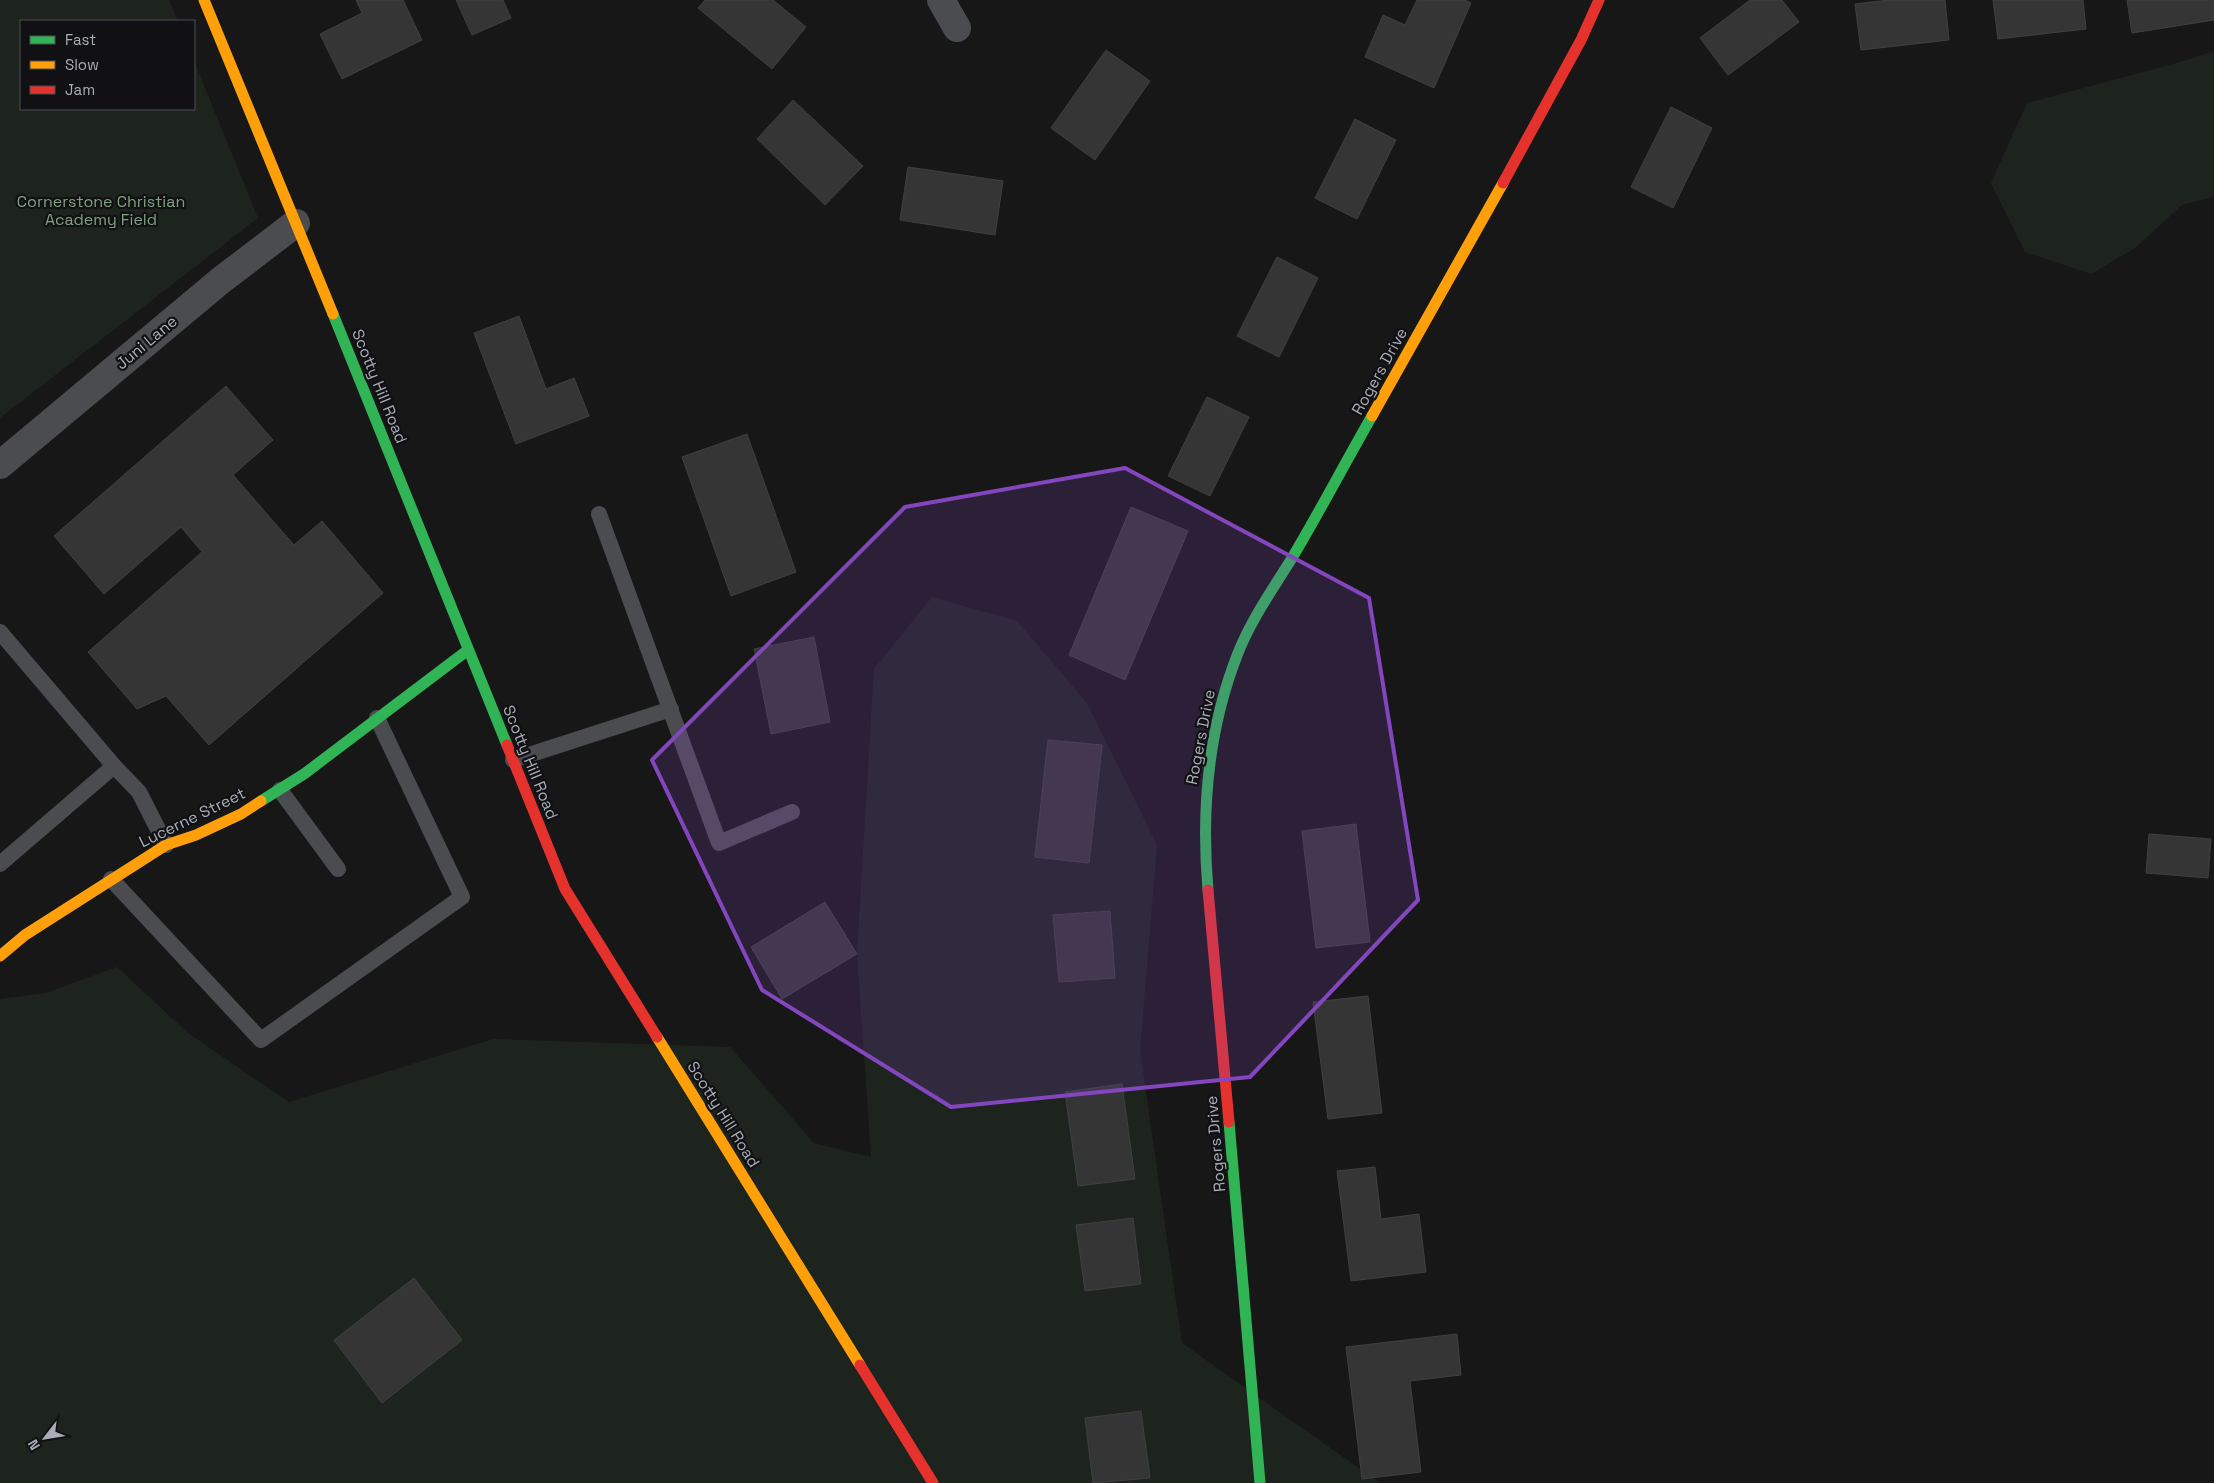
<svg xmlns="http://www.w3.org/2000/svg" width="2214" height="1483" font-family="'Space Grotesk',sans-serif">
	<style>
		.green { fill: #1d241e }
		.building { fill: #353536; stroke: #3f4043 }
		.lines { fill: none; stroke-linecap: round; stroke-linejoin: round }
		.lane { stroke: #4b4c50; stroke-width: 16 }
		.street { stroke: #4b4c50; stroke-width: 28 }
		.fast { stroke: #30b455; stroke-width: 11 }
		.slow { stroke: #ff9f0a; stroke-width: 11 }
		.jam { stroke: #e5322d; stroke-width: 11 }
		.marked { fill: #8446be; fill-opacity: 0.2; stroke: #8446be; stroke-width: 4; stroke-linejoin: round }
		.labels { text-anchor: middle; stroke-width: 4.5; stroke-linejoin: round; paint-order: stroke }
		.park-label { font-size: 16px; fill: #7fa381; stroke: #111113 }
		.street-label { font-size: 16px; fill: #a8adb8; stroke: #111113 }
	</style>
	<rect width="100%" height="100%" fill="#171717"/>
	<path class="green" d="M0,0h169l9,21h-157v88h173v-48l64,157 -258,200z
		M2214,51v146l-32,8 -47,43 -44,26 -66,-22 -34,-69 36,-80 157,-42z
		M932,597l85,24 70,82 70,142 -17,205 42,293 198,140h-1380v-484l46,-6 71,-26 71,66 101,69 204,-63 237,8 84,96 57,14 -14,-203 17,-285z"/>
	<path class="building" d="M356,0h47l19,40 -80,39 -22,-45 42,-21z
		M456,0h47l8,18 -39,17z
		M705,0h68l33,27 -34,42 -74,-61z
		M1417,0h48l6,3 -37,85 -69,-31 18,-42 22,10z
		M1750,0h32l17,22 -71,53 -28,-37z
		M1889,0h56l4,40 -88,10 -6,-46z
		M1993,0h90l3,29 -88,10z
		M2127,0h87v20l-82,13z
		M1106,50l44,31 -55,79 -44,-32z
		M793,100l70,66 -38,39 -68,-66z
		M1671,107l41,21 -39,80 -42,-21z
		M1355,119l41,21 -39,79 -42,-21z
		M908,167l95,14 -8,54 -95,-15z
		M1277,257l41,21 -39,79 -42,-21z
		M519,316l27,73 28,-11 15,38 -73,28 -42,-111z
		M226,386l47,54 -40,35 61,70 28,-24 61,72 -174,152 -43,-49 -29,13 -49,-57 114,-100 -21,-25 -77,67 -50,-58z
		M1207,397l42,20 -39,79 -42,-20z
		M747,434l49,138 -65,24 -49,-139z
		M1131,507l57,24 -63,149 -56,-25z
		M814,637l16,85 -59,12 -17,-85z
		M1048,740l54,5 -13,118 -54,-6z
		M1356,824l14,118 -54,6 -14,-117z
		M2149,834l62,5 -3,39 -62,-5z
		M825,902l32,52 -75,45 -31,-52z
		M1110,911l5,67 -56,4 -6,-67z
		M1368,996l14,117 -54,6 -15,-117z
		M1122,1084l13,95 -57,7 -13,-94z
		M1375,1167l6,52 38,-5 7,58 -75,9 -14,-110z
		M1133,1218l8,66 -56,7 -9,-66z
		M414,1278l48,62 -80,63 -48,-63z
		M1457,1334l4,41 -51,6 11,91 -59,7 -16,-132z
		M1141,1411l9,67 -57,5 -8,-65z"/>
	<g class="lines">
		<path class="lane" d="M599,514l120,329 73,-31
			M0,632l114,134 25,26 27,53
			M513,760l158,-51
			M280,790l58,79
			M0,864l114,-98
			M111,879l150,161 201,-143 -85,-179"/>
		<path class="street" d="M941,0l16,28
			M0,465l220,-184 76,-58"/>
		<path class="fast" d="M333,314l174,431
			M261,801l43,-27 164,-124
			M1208,890c-7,-81 0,-161 30,-237 14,-35 35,-64 54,-95 28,-47 53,-95 80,-142
			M1229,1122l31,361"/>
		<path class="slow" d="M204,0l129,314
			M1372,416l131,-233
			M0,956l25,-21 141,-90 30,-10 45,-21 20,-13
			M657,1037l203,328"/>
		<path class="jam" d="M1503,183l78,-143 18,-40
			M507,745l58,144 92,148
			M1208,890l21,232
			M860,1365l73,118"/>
	</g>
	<path class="marked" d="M1125,468l244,130 49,302 -168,177 -299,30 -189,-117 -110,-230 253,-253z"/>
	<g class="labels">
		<g class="park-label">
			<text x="101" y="207">Cornerstone Christian<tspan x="101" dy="18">Academy Field</tspan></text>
		</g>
		<g class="street-label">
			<text transform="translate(146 342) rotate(-40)" y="6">Juni Lane</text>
			<text transform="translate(1379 371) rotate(-61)" y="6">Rogers Drive</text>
			<text transform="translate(380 386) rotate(68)" y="6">Scotty Hill Road</text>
			<text transform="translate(1200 737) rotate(-79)" y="6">Rogers Drive</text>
			<text transform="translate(531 762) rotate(68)" y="6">Scotty Hill Road</text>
			<text transform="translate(192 817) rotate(-26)" y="6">Lucerne Street</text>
			<text transform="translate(724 1114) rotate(58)" y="6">Scotty Hill Road</text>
			<text transform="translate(1215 1144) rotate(-95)" y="6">Rogers Drive</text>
		</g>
	</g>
	<rect x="20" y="20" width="175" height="90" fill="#111113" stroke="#4d4f55"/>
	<rect x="30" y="36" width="25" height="8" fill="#30b455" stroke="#4d4f55"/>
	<text x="65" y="45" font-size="15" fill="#a8adb8">Fast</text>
	<rect x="30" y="61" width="25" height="8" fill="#ff9f0a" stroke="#4d4f55"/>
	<text x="65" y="70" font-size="15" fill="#a8adb8">Slow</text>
	<rect x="30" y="86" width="25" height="8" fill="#e5322d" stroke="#4d4f55"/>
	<text x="65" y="95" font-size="15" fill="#a8adb8">Jam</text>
	<g transform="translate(45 1438) rotate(239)" stroke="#111113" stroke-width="4" paint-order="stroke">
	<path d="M0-4L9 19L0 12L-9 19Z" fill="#a8adb8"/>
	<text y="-8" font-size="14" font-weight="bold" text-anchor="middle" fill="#a8adb8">N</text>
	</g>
</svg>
